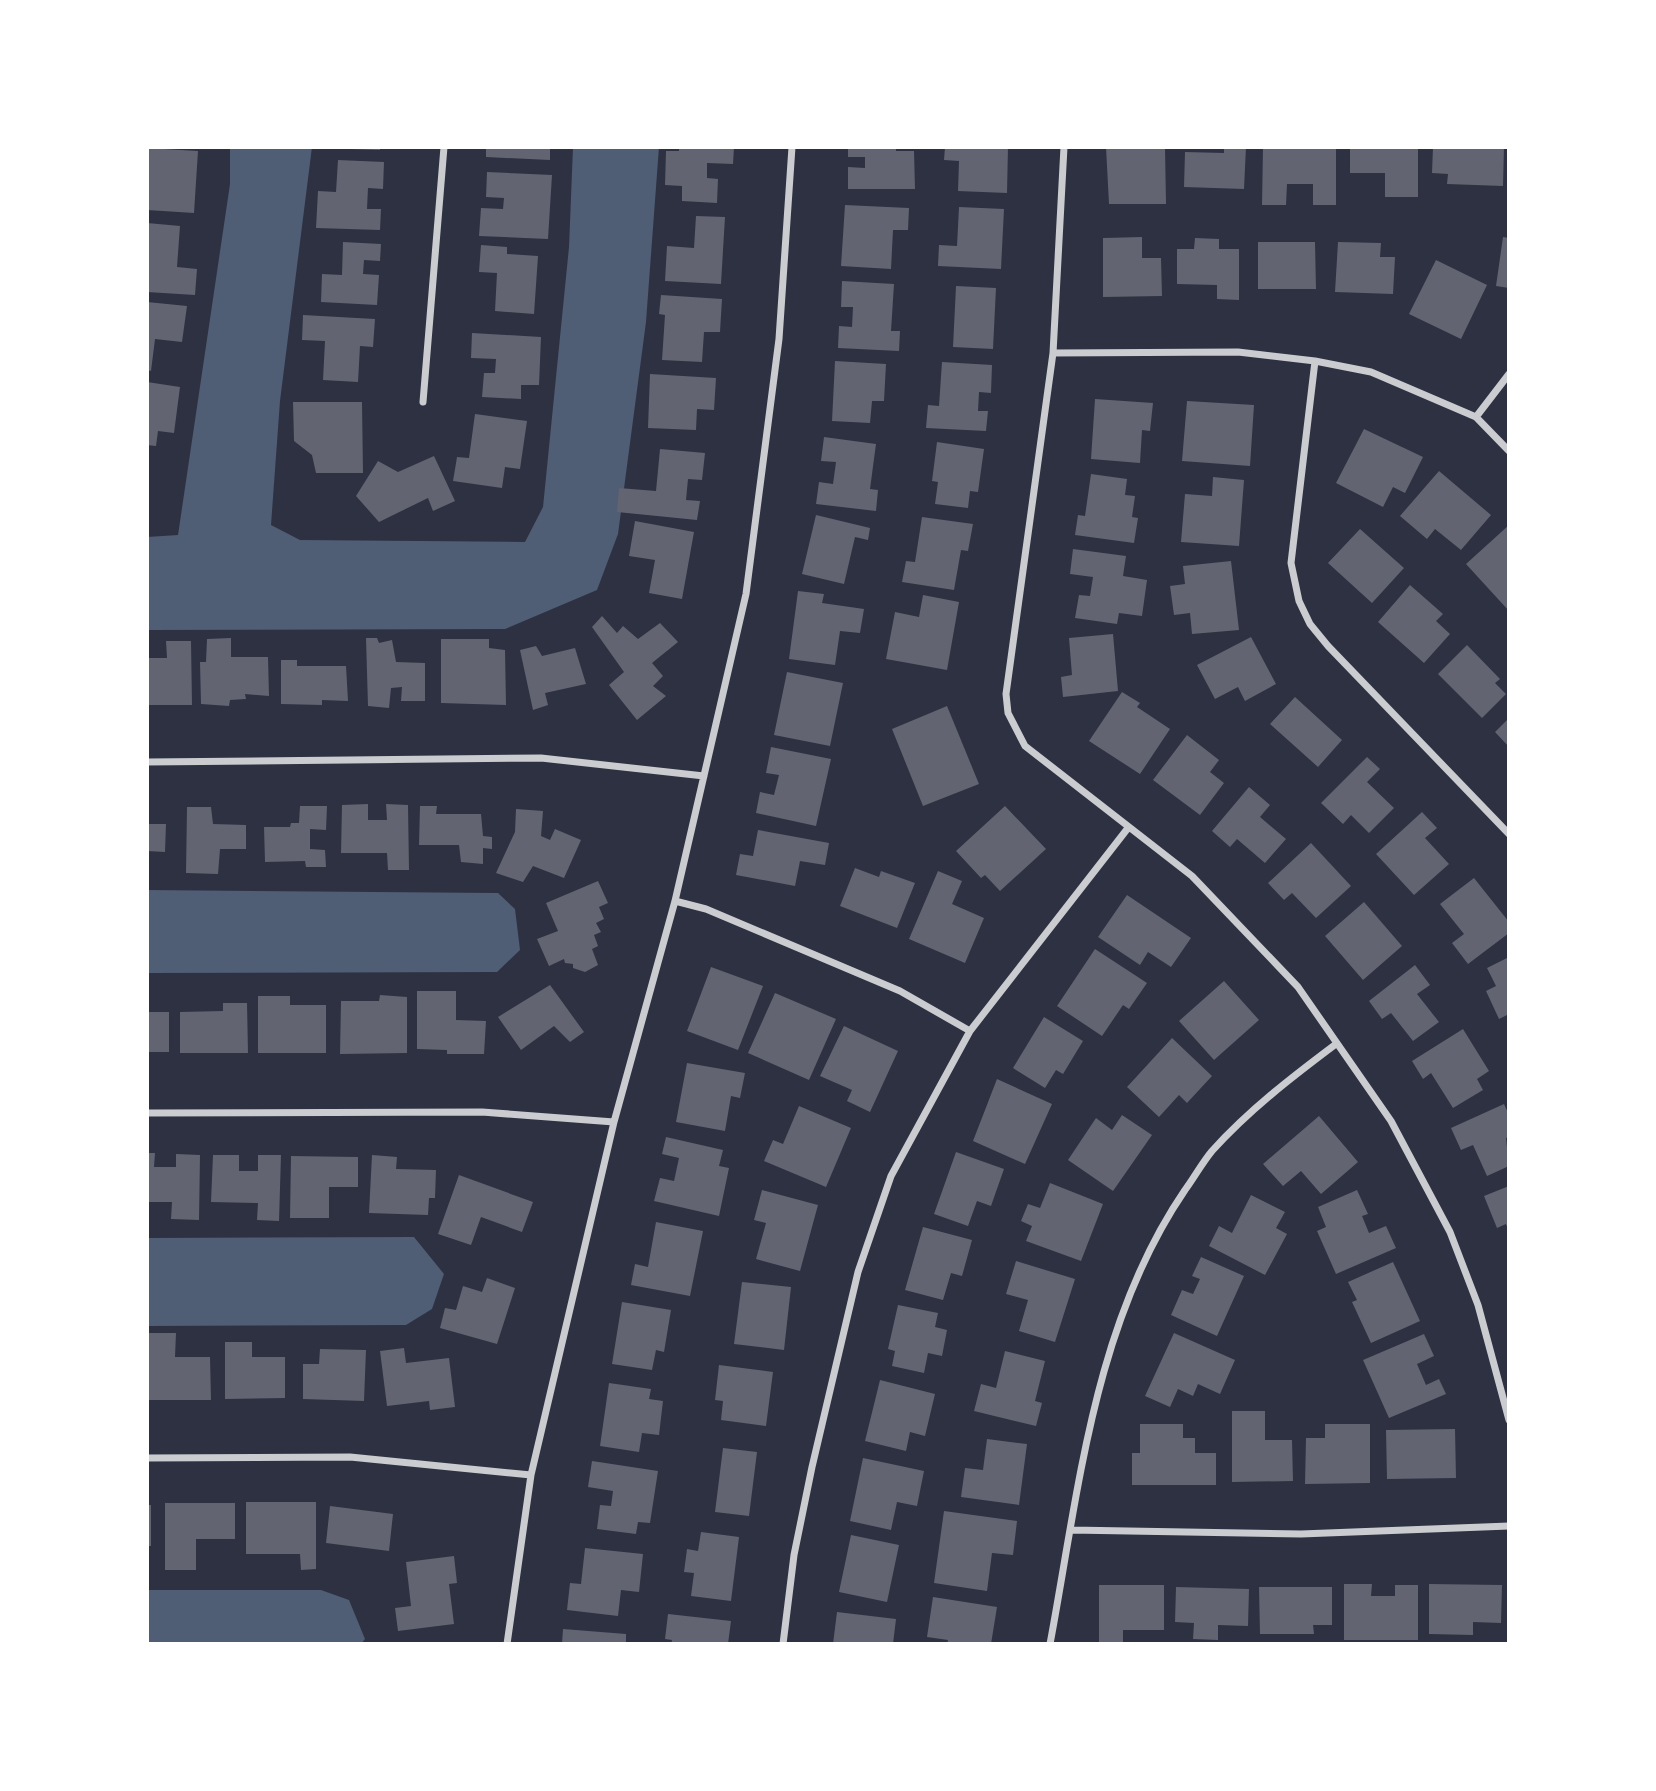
<svg xmlns="http://www.w3.org/2000/svg" width="1656" height="1791" font-family="'DejaVu Sans',sans-serif">
	<style>
		.water { fill: #4f5d75 }
		.building { fill: #626471 }
		.lines { fill: none; stroke-linecap: round; stroke-linejoin: round }
		.minor { stroke: #caccd0; stroke-width: 7 }
	</style>
	<rect width="100%" height="100%" fill="#2d3142"/>
	<path class="water" d="M230,147h82l-32,254 -9,124 29,15 225,2 18,-35 26,-260 4,-100h86l-13,175 -28,212 -21,56 -92,39 -358,1v-93l31,-2 52,-351z
		M147,890l351,3 17,16 5,41 -23,22 -350,1z
		M414,1237l30,37 -12,35 -26,16 -259,1v-88z
		M147,1590h174l28,10 16,39 -4,5h-214z"/>
	<path class="building" d="M350,147h30v3l-30,-1z
		M486,147h64v13l-64,-3z
		M679,147h55l-1,17 -26,-1v15l11,1 -1,24 -35,-2v-15l-17,-1 1,-34h13z
		M848,147h48v4h18l1,38h-67v-22l17,1v-11h-17z
		M945,147h63l-1,46 -49,-2 1,-30 -15,-1z
		M1106,147h59l1,57h-57z
		M1224,147h22l-2,42 -60,-2 1,-35 39,1z
		M1263,147h73v58h-23v-21h-26l-1,21h-24z
		M1350,147h68v50h-33v-24h-35z
		M1433,147h71l-1,39 -56,-2 1,-10 -16,-1z
		M147,148l51,3 -4,62 -47,-3z
		M338,160l46,2 -1,27 -15,-1 -1,21h14l-1,21 -64,-2 2,-37 18,1z
		M487,172l65,3 -4,64 -69,-3 2,-28 22,1 1,-11 -18,-1z
		M845,205l64,3 -1,22h-15l-2,39 -50,-3z
		M959,207l45,2 -3,60 -63,-3 1,-21 18,1z
		M696,216l29,1 -4,67 -56,-3 2,-35 27,2z
		M147,223l33,3 -3,41 20,2 -2,26 -48,-3z
		M1142,237v21h19l1,38 -59,1v-59z
		M1503,237l6,1v50l-13,-2z
		M1195,238l24,1v10h20v51l-22,-1v-14l-40,-1v-35h17z
		M343,242l38,2 -1,17 -16,-1 -1,14 16,1 -2,30 -56,-3 1,-28 20,1z
		M1258,242h57l1,47h-58z
		M1338,242l43,1 -1,14h15l-2,37 -58,-2z
		M481,245l26,2v7l31,2 -4,58 -39,-3 2,-38 -18,-1z
		M1436,260l51,25 -26,54 -52,-25z
		M842,281l52,3 -3,47h9l-1,20 -61,-3 1,-22 13,1 1,-20h-12z
		M956,286l40,2 -3,61 -40,-2z
		M661,295l61,4 -2,33h-16l-2,30 -40,-2 3,-45 -6,-1z
		M147,302l40,4 -5,36 -27,-3 -4,32 -4,-1z
		M303,315l72,4 -2,28 -13,-1 -2,36 -35,-2 2,-39 -23,-1z
		M472,333l69,4 -2,48h-18v14l-39,-2 2,-24h11l1,-14 -25,-1z
		M835,361l51,3 -2,37h-12l-2,22 -38,-2z
		M942,362l50,3 -1,28 -12,-1 -1,19h10l-2,20 -60,-3 2,-23 11,1z
		M650,374l66,4 -2,32 -17,-1 -1,21 -48,-2z
		M147,382l33,5 -6,46 -16,-2 -2,15 -9,-1z
		M1095,399l58,4 -3,28 -8,-1 -2,33 -49,-4z
		M1187,401l67,4 -4,61 -68,-5z
		M293,402h69l1,71h-47l-4,-18 -18,-14z
		M475,414l52,7 -7,48 -15,-2 -3,21 -49,-7 4,-24 12,1z
		M1364,429l59,28 -18,36 -12,-6 -10,20 -47,-24z
		M824,437l52,7 -6,45 8,1 -2,21 -60,-7 3,-22 14,2 3,-22 -15,-1z
		M937,442l47,7 -6,43 -8,-1 -2,17 -33,-4 3,-22 -6,-1z
		M660,449l45,4 -3,27 -14,-1 -2,21 14,1 -3,19 -80,-8 2,-24 37,3z
		M434,456l21,45 -22,10 -5,-13 -49,24 -23,-26 22,-35 20,11z
		M1439,471l52,44 -30,35 -26,-21 -8,10 -27,-23z
		M1091,474l36,5 -2,16 10,1 -3,21 6,1 -4,25 -59,-8 3,-20 7,1z
		M1213,477l31,3 -5,66 -58,-4 4,-48 27,2z
		M816,515l54,13 -2,12 -13,-3 -11,47 -42,-10z
		M922,517l51,7 -5,27 -7,-1 -7,40 -52,-8 4,-21 9,1z
		M635,521l59,11 -12,67 -33,-6 6,-33 -26,-4z
		M1509,525v86l-43,-47z
		M1360,529l44,39 -32,35 -44,-40z
		M1073,549l53,7 -3,20 24,4 -5,36 -23,-3 -2,11 -42,-6 4,-23 11,1 3,-19 -23,-3z
		M1231,561l8,69 -47,4 -2,-21 -16,2 -4,-29 15,-2 -2,-18z
		M1410,585l33,29 -7,7 14,13 -26,29 -46,-41z
		M798,591l26,3 -2,9 42,6 -4,24 -20,-2 -5,34 -46,-6z
		M923,595l36,7 -12,68 -61,-11 9,-47 24,5z
		M602,616l15,17 6,-7 15,13 22,-16 18,19 -26,21 11,13 -10,10 13,10 -29,24 -28,-35 15,-13 -32,-45z
		M1113,634l5,57 -55,6 -2,-20 11,-2 -3,-37z
		M1251,637l25,47 -31,17 -7,-14 -23,12 -18,-34z
		M231,638v19h37l1,39 -24,-2 1,5 -16,1 -1,6 -28,-2 -1,-42h6l1,-23z
		M366,638h11l2,5 13,-3 4,22 29,1v38h-24l1,-14 -11,1 -2,20 -21,-2z
		M441,639h48v9l16,2 1,55 -65,-2z
		M166,641h25l1,64h-45v-47h20z
		M1467,645l33,34 -5,4 11,11 -24,24 -44,-44z
		M536,646l6,10 33,-8 11,36 -41,9 3,12 -15,5 -13,-60z
		M281,660h16v6h49l2,35 -26,-1v5l-41,-1z
		M787,672l56,11 -13,63 -56,-11z
		M1122,692l18,11 -3,4 33,22 -30,45 -51,-33z
		M1295,697l47,43 -24,27 -48,-43z
		M947,706l32,78 -56,22 -31,-77z
		M1509,718v29l-14,-15z
		M1187,735l32,25 -9,12 14,11 -24,32 -47,-35z
		M771,747l60,12 -15,67 -60,-13 4,-21 14,3 5,-20 -13,-2z
		M1367,757l13,12 -13,13 27,26 -25,25 -18,-18 -8,9 -22,-21z
		M1249,787l21,18 -10,12 26,22 -21,24 -28,-24 -7,8 -18,-16z
		M368,804v16h19l-1,-16 22,1 1,65h-21l-1,-17h-46l1,-48z
		M300,806h27l-1,24 -16,-1v20l15,1 1,17h-20l-1,-6 -40,1 -1,-35h26l1,-4h8z
		M420,806h17l-1,8h45l2,22 9,1v12l-9,-1v16l-22,-2 -2,-17h-40z
		M1005,806l41,43 -46,42 -15,-16 -4,3 -25,-27z
		M187,807h24l2,17 33,1v24h-26l-2,25 -32,-1z
		M516,809l27,2 -2,25 9,4 5,-11 26,11 -17,38 -31,-12 -10,16 -27,-9 19,-41z
		M1422,812l15,16 -12,10 24,26 -35,31 -38,-41z
		M147,824h19l-1,28 -18,-1z
		M758,830l71,13 -4,22 -25,-4 -5,25 -59,-11 4,-21 13,2z
		M1311,843l40,43 -35,32 -24,-25 -8,7 -16,-17z
		M855,868l24,9 2,-6 34,12 -18,45 -57,-22z
		M938,871l24,10 -10,23 32,14 -19,45 -56,-24z
		M1474,878l35,44v11l-41,31 -16,-21 12,-9 -24,-30z
		M598,881l10,22 -9,4 5,12 -8,4 5,9 -7,3 4,11 -6,3 6,16 -13,7 -12,-4v-4l-8,-1 -1,-4 -15,7 -12,-27 21,-8 -12,-28z
		M1127,895l64,43 -20,29 -23,-15 -8,13 -42,-28z
		M1364,902l38,44 -39,34 -38,-44z
		M1095,949l52,34 -18,26 -6,-4 -21,31 -45,-30z
		M1509,957v57l-10,5 -13,-28 10,-5 -9,-18z
		M1415,965l15,20 -13,9 22,28 -26,19 -22,-28 -9,6 -13,-18z
		M711,967l52,19 -25,64 -51,-19z
		M1224,981l35,39 -45,40 -35,-39z
		M550,985l34,47 -14,10 -16,-16 -33,24 -23,-33z
		M417,991h39v29l30,1 -2,33h-37v-4l-30,-1z
		M775,993l61,26 -27,61 -61,-27z
		M380,995l27,2v56l-67,1 1,-53h38z
		M258,996h32v9h36v48h-68z
		M223,1003h24l1,50h-68v-41l43,-1z
		M147,1012h22v40h-22z
		M1044,1017l39,24 -20,33 -7,-4 -11,18 -32,-20z
		M844,1026l54,25 -28,61 -23,-11 5,-11 -32,-14z
		M1463,1029l26,42 -12,8 6,11 -30,18 -22,-35 -8,6 -11,-18z
		M1172,1038l40,38 -25,27 -8,-8 -20,22 -32,-30z
		M687,1063l58,10 -5,25 -9,-2 -6,35 -49,-9z
		M997,1079l55,25 -27,60 -52,-23z
		M1504,1104l5,11v22l-3,1 3,28 -22,10 -14,-31 -12,5 -10,-22z
		M799,1106l52,22 -25,59 -62,-26 9,-21 10,4z
		M1122,1115l30,20 -39,56 -45,-31 28,-42 16,12z
		M1319,1116l39,46 -37,32 -20,-23 -18,15 -20,-22z
		M666,1137l57,13 -4,16 10,2 -10,48 -65,-15 6,-23 14,3 5,-23 -17,-4z
		M956,1152l48,17 -13,37 -14,-5 -9,25 -34,-12z
		M147,1153h8l-1,14h22v-13l24,1 -1,65 -28,-1 1,-17h-25z
		M213,1155h26v16h19v-16h23l-2,66 -22,-1 1,-17 -47,-1z
		M372,1155l25,2 -1,12 40,1 -1,28h-6l-1,17 -59,-2z
		M291,1156l67,1v30h-29v31h-39z
		M459,1175l74,27 -11,30 -41,-15 -10,28 -33,-11z
		M1050,1183l53,21 -22,57 -55,-20 6,-15 -11,-5 7,-17 12,4z
		M1509,1186v46l-3,-8 -9,4 -13,-32z
		M762,1190l56,15 -18,66 -44,-12 10,-36 -12,-3z
		M1357,1190l11,24 -6,2 7,17 17,-7 10,22 -60,26 -19,-43 9,-4 -8,-20z
		M1251,1195l34,17 -9,16 11,6 -22,41 -56,-29 10,-20 13,7z
		M656,1222l47,9 -13,65 -59,-11 4,-21 13,3z
		M923,1227l49,13 -10,36 -11,-3 -8,27 -38,-10z
		M1201,1257l43,19 -27,60 -46,-21 11,-25 11,4 7,-15 -8,-3z
		M1016,1261l59,18 -20,63 -36,-11 9,-31 -22,-6z
		M1393,1262l27,59 -49,22 -19,-41 5,-2 -9,-18z
		M487,1278l28,10 -18,56 -57,-16 5,-20 11,2 7,-24 19,6z
		M742,1282l49,5 -7,63 -50,-6z
		M622,1302l49,8 -7,42 -8,-2 -4,20 -40,-6z
		M898,1305l40,8 -3,14 12,3 -5,26 -14,-3 -4,20 -32,-7 3,-15 -7,-2z
		M147,1333h29l-1,24h35l1,43h-64z
		M1174,1333l61,27 -15,34 -22,-10 -5,12 -15,-7 -8,18 -25,-11z
		M1424,1334l10,22 -17,8 9,21 13,-6 7,15 -57,24 -26,-58z
		M225,1342h27v15h33v41l-60,1z
		M404,1348l2,15 43,-5 6,49 -25,3 -1,-9 -42,5 -7,-55z
		M320,1349l46,1 -2,51 -61,-2v-35h16z
		M1005,1351l40,10 -10,40 7,2 -6,23 -62,-15 7,-27 15,4z
		M719,1365l54,7 -7,54 -45,-6 2,-19 -8,-1z
		M880,1380l55,14 -10,42 -15,-4 -4,19 -41,-10z
		M609,1383l42,6 -2,10 14,2 -4,34 -17,-2 -3,19 -39,-6z
		M1232,1411h33v29h27l1,41 -61,1z
		M1140,1424h43v14h12v15h21v32h-84v-32h8z
		M1325,1424h45v59l-65,1 1,-46h19z
		M1455,1429l1,49 -69,1 -1,-49z
		M987,1439l40,5 -8,61 -58,-8 4,-29 18,2z
		M723,1448l34,4 -8,64 -34,-4z
		M863,1458l61,13 -7,35 -20,-4 -6,28 -41,-9z
		M592,1461l66,10 -8,52 -12,-1 -2,12 -39,-5 3,-24 11,1 2,-15 -25,-4z
		M246,1502h70v67l-15,1 -1,-16h-54z
		M165,1503h70v36h-39v31h-31z
		M147,1505h4v41h-4z
		M330,1506l63,8 -4,37 -63,-8z
		M944,1511l73,10 -4,34 -21,-2 -5,38 -53,-8z
		M701,1532l38,5 -8,64 -40,-5 3,-23 -10,-1 3,-23 11,2z
		M851,1535l48,10 -12,57 -48,-10z
		M585,1548l58,6 -4,38 -18,-2 -3,26 -51,-6 3,-27 11,1z
		M454,1556l3,27 -8,1 5,40 -56,7 -3,-23 16,-2 -5,-44z
		M1344,1584h28l-1,12h24v-11h23v55h-74z
		M1429,1584l73,1 -1,38 -28,-1v13l-44,-1z
		M1099,1585h65v45h-41v14h-24z
		M1176,1587l73,2 -1,37 -30,-1v15l-25,-1 1,-16 -19,-1z
		M1259,1587h73v38h-19l1,9h-54z
		M933,1597l64,10 -6,37h-44l1,-4 -21,-3z
		M837,1612l59,7 -3,25h-60z
		M668,1614l63,7 -3,23h-57l1,-4 -7,-1z
		M563,1629l63,5v10h-64z"/>
	<g class="lines">
		<path class="minor" d="M1064,147l-11,206 -47,341 2,19 17,33 167,130 106,111 93,134 59,111 28,73 31,115
			M1053,353l185,-1 77,9 56,11 105,45 33,34
			M1315,361l-24,202 8,38 11,23 18,22 181,188
			M423,402l21,-255
			M1476,417l33,-43
			M147,762l394,-4 163,18
			M675,901l31,8 194,82 70,40
			M147,1113l335,-1 132,10
			M147,1458l203,-1 181,18
			M1071,1530l230,4 208,-8
			M507,1644l24,-169 83,-353 61,-221 71,-307 33,-255 13,-192
			M783,1644l11,-89 18,-88 46,-195 33,-96 79,-145 158,-203
			M1050,1644c29,-155 44,-321 135,-454 9,-12 17,-27 27,-39 37,-41 80,-74 124,-107"/>
	</g>
	<rect width="1656" height="1791" fill="none" stroke="#ffffff" stroke-width="298"/>
</svg>
